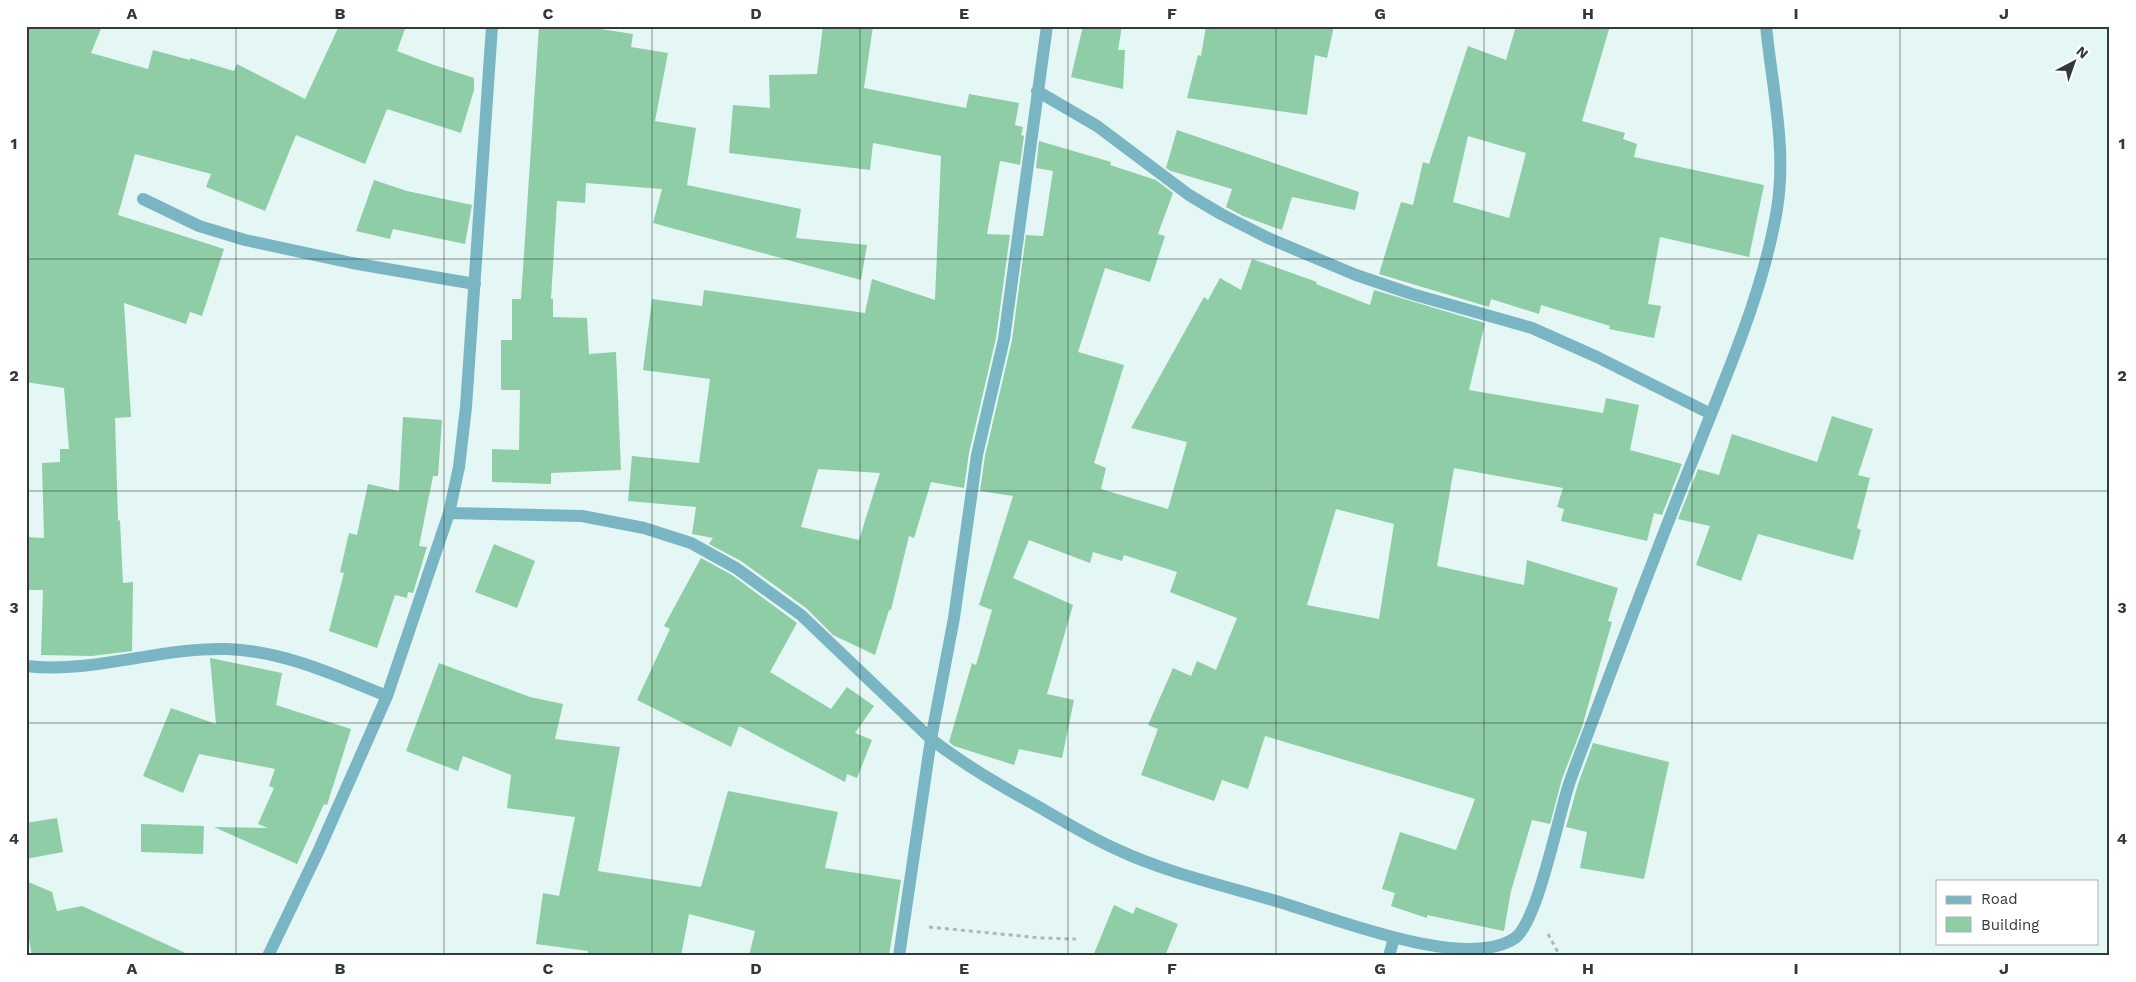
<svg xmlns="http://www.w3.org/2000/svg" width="2136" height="982" font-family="'Work Sans',sans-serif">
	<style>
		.building { fill: #8ecda6; fill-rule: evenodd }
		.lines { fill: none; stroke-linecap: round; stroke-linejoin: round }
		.path { stroke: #aab9b7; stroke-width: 3; stroke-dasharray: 4 4; stroke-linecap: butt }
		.street { stroke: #79b5c3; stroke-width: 12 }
		.grid { fill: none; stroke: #323a39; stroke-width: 1; stroke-opacity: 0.55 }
		.neatline { fill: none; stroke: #323a39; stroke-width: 2 }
		.grid-label { font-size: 16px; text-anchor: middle; font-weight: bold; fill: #323a39 }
	</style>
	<rect width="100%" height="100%" fill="#e4f7f4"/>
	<path class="building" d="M26,26h76l-11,27 57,16 5,-19 37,10v-2l44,13 3,-7 68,35 34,-73h67l-9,25 37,14 40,13v12l-13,43 -74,-24 -22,55 -69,-29 -31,76 -59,-24 5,-13 -76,-20 -17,61 106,34 -22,67 -12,-4 -4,12 -62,-21 7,114 -16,1 3,103 2,-1 3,63 10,-1 -1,69 -40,5 -51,-1 2,-65h-14v-5h-3v-48l18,1 -2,-75 18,-1v-13h9l-5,-61 -38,-6z
		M539,26h42l52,8 -2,13 37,6 -13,68 41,7 -9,57 114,24 -5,29 71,7 -6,35 -208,-57 9,-34 -76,-6 -1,20 -28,-2 -6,98h2v18l34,1 2,36 27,-2 5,118 -70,3v11l-59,-2v-33l27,1 1,-60h-19v-50h11v-41h9z
		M823,26h50l-9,62 102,20 3,-14 50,9 -4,22 8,2 -2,8 3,1 -4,29 -20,-4 -13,73 23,1 -14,103 -27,115 -5,35 -33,-6 -17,56 -5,-2 -18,74h-2l-14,45 -42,-20 -27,-27 -65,-47 -32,-17 4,-6 -21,-4 4,-27 -68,-6 4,-45 67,7 11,-84 -67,-9 9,-71 50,7 2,-16 161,23 7,-34 63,21 6,-144 -68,-13 -3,27 -141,-17 4,-48 37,3 -1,-33 48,-1zM818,469l62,4 -21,67 -58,-13z
		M1083,26h39l-4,24h7l-2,39 -52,-12z
		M1206,26h128l-7,32 -12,-3 -8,60 -120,-17 11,-43 3,1z
		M1516,26h94l-28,95 43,12 -2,6 14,5 -3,13 130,28 -15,72 -89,-20 -12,67 13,2 -7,32 -45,-9 1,-3 -69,-21 -2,9 -48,-15 -2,8 -110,-33 22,-72 12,3 10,-43 6,2 39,-118 38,14zM1468,136l58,17 -17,65 -56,-16z
		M1177,130l182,62 -4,18 -63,-13 -10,33 -39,-14 -17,-9 6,-18 -61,-18 -5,-3z
		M1039,141l72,21 -1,3 46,15 17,13 -15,41 7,2 -15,46 -45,-14 -27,84 46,13 -30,98 12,5 -5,21 67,20 19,-67 -56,-14 73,-131 4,3 12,-22 21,12 11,-31 65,23 -1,2 54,21 4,-15 111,33 -16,67 134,23 3,-15 33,7 -9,45 52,14 -20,51 -8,-2 -7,28 -86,-20 3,-12 -7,-2 6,-19 -109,-20 -17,98 87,19 3,-25 91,28 -10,33 4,1 -30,105 -20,52 -12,45 -18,-4 -21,71 -7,40 -77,-16v3l-36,-12 4,-13 -13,-4 18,-57 56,18 19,-51 -210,-63 -17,53 -26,-9 -8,21 -73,-26 17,-46 -10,-4 25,-57 18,8 6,-15 19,9 21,-52 -67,-26 7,-20 -53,-17 -2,6 -29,-9 -3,11 -61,-23 -16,38 60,27 -26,89 27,6 -12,58 -43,-9 -5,16 -60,-19 -5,-4 23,-79 4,2 16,-55 -13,-5 34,-109 -33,-5 5,-35 27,-116 14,-105 17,1 10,-65 -17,-3zM1336,509l58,15 -15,95 -72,-14z
		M374,180l33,11 65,14 -7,39 -72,-15 -3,10 -34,-8z
		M1832,416l41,13 -15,46 12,3 -13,50 4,2 -8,30 -95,-26 -17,47 -45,-16 14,-39 -32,-7 20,-50 21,6 13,-41 85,28z
		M403,417l39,3 -4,56h-5l-14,70 8,1 -14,46 -5,-1 -1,6 -12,-3 -18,53 -48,-17 15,-58 -4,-1 9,-39 8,2 11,-51 31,7z
		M494,544l41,17 -18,47 -42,-16z
		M701,558l31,17 65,48 -27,49 61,37 16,-22 27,19 -19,27 17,7 -15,38 -10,-4 -2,8 -106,-56 -8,21 -94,-47 33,-71 -6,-3z
		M210,658l72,15 -6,32 75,24 -24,76 -3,-1 -27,60 -83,-37 54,1 -10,-4 16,-36 -5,-2 6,-17 -76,-15 -16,39 -40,-17 28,-68 45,16z
		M439,663l91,34 33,7 -8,35 65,8 -22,124 103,16 27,-96 110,21 -13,56 76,12 -12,76h-140l6,-25 -66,-17 -8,42h-94l1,-5 -52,-7 7,-51 16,3 16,-79 -68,-9 4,-33 -48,-19 -5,15 -52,-20z
		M1593,743l76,19 -25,117 -64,-11 7,-36 -21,-5 12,-43z
		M57,818l6,34 -37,7v-36z
		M141,824l63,2 -1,28 -62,-2z
		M26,881l26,11 5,19 25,-5 110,50h-160l-6,-34z
		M1114,905l19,9 3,-7 42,17 -13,32h-72z"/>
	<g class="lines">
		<path class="path" d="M929,927l112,11 35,1
			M1548,934l12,22"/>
		<path class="street" d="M1037,91l60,35 92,69 32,19 47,24 88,37 56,19 120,34 65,29 114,57
			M143,199l56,27 46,14 107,23 123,21
			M449,513l133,3 62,12 47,15 45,25 65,47 130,124c32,25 66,45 101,64 28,16 55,33 84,46 51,24 106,36 160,52 55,16 189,71 239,37 23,-16 44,-126 55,-157 10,-28 21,-55 31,-83 31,-82 62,-165 95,-246 31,-79 67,-159 81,-243 10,-61 -5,-122 -11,-183
			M26,666c67,8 134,-19 201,-17 57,2 108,26 160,47
			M268,956l50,-104 69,-156 62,-183 10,-46 7,-60 26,-381
			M899,956l32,-217 23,-121 23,-163 27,-116 43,-313
			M1389,956l5,-18"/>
	</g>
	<path class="grid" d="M236,26v930M444,26v930M652,26v930M860,26v930M1068,26v930M1276,26v930M1484,26v930M1692,26v930M1900,26v930M26,259h2084M26,491h2084M26,723h2084"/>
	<rect width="2136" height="982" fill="none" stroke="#ffffff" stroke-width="55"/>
	<rect x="1936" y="880" width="162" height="65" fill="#ffffff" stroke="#adb0b0"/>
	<rect x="1946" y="896" width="25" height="8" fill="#79b5c3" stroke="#adb0b0"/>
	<text x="1981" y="904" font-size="15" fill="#323a39">Road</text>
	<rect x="1946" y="917" width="25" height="15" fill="#8ecda6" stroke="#adb0b0"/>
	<text x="1981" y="930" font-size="15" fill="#323a39">Building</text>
	<g transform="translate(2074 62) rotate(41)" stroke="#ffffff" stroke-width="4" paint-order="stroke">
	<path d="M0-4L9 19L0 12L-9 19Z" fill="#323a39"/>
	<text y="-8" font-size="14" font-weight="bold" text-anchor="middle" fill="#323a39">N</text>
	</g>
	<rect x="28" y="28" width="2080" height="926" class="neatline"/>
	<g class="grid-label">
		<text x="132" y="19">A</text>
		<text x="340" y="19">B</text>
		<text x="548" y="19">C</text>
		<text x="756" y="19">D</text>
		<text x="964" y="19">E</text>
		<text x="1172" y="19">F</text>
		<text x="1380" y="19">G</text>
		<text x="1588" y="19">H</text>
		<text x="1796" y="19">I</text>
		<text x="2004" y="19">J</text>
		<text x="14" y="149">1</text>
		<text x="2122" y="149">1</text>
		<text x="14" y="381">2</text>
		<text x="2122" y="381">2</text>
		<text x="14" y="613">3</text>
		<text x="2122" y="613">3</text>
		<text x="14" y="844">4</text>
		<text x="2122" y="844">4</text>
		<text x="132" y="974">A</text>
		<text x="340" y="974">B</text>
		<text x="548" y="974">C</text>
		<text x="756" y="974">D</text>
		<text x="964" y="974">E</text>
		<text x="1172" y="974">F</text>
		<text x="1380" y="974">G</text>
		<text x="1588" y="974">H</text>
		<text x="1796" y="974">I</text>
		<text x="2004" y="974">J</text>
	</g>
</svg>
